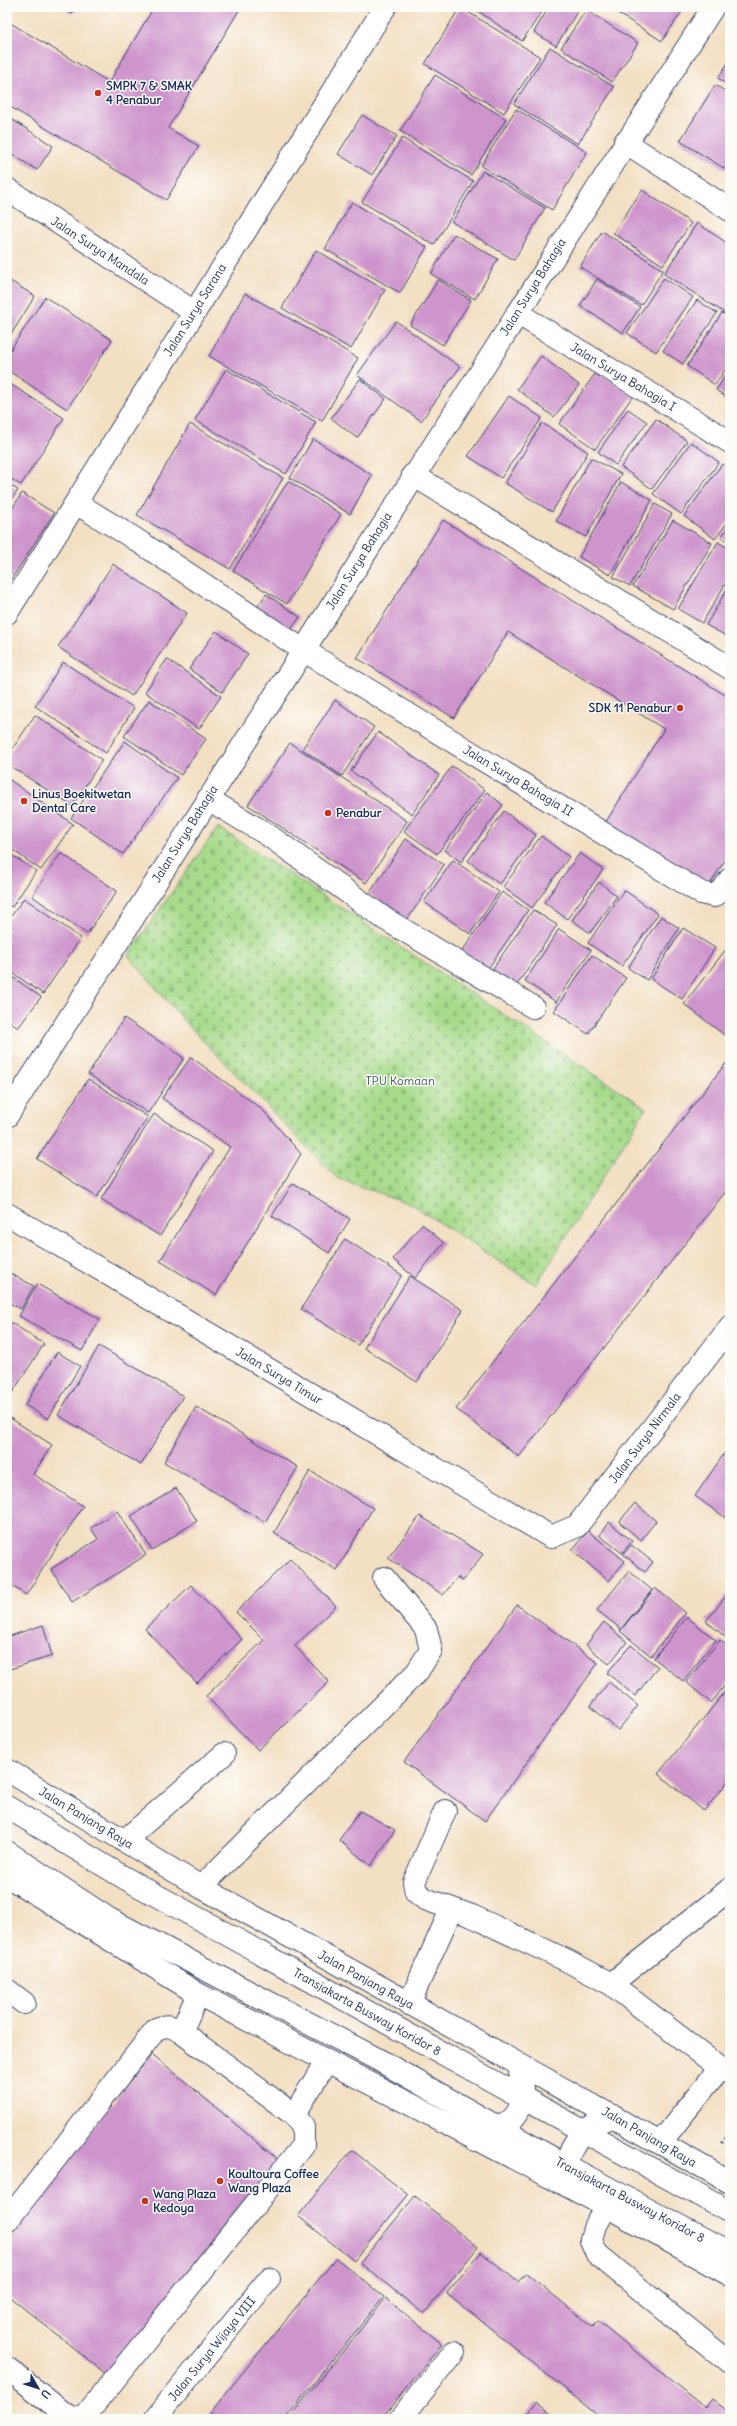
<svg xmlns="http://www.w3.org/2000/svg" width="737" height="2426" font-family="Delius,sans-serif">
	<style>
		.cemetery { fill: url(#cemetery-stones); stroke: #618574 }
		.building { fill: #ce94cc }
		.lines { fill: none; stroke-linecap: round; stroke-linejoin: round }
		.minor-casing { stroke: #3b496d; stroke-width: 24 }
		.major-casing { stroke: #3b496d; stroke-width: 24 }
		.path { stroke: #3b496d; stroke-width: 2.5; stroke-dasharray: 3 3; stroke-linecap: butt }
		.minor { stroke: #fff; stroke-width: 22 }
		.major { stroke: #fff; stroke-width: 22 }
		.poi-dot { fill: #c8321e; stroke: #fdfcf7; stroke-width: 1.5 }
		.labels { text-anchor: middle; stroke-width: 3; stroke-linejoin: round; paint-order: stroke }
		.poi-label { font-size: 12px; font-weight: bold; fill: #1b2f5e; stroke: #fdfcf7; text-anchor: start }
		.street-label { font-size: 12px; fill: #1b2f5e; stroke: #fdfcf7 }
		.park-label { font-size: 12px; fill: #3e5a69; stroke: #fdfcf7 }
	</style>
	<defs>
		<pattern id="cemetery-stones" width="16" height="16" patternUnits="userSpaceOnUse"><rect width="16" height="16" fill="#a7db8b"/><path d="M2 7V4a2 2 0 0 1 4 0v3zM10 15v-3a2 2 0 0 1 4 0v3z" fill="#8fbc7a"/></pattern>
	</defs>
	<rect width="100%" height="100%" fill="#fdfcf7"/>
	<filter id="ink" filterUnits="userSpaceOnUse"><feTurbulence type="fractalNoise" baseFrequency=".025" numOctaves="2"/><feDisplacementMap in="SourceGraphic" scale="8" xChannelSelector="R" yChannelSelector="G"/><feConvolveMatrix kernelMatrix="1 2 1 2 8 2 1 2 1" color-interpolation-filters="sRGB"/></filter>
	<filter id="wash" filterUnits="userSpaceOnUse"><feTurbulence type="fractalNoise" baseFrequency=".012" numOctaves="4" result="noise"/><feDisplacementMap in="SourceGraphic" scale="16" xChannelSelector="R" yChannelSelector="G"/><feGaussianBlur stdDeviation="0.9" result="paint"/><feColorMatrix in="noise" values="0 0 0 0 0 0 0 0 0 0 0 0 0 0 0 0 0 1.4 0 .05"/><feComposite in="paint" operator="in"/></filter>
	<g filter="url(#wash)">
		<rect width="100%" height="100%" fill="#f3dfc2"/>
		<path class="cemetery" d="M218,827l428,281 -110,177 -126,-81 -73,-26 -153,-157 -56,-66z"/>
		<g id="blocks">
			<path class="building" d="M60,7h16l-4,7z
				M154,7h87l-73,121 31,18 -33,54 -159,-95v-84l102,61z
				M460,7l80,50 -36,56 -79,-49z
				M472,7h73l-23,34z
				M549,7h31l-24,39 -22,-14z
				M608,7h77l-23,34z
				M586,10l52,33 -26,39 -51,-34z
				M550,47l64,40 -36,57 -64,-40z
				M730,60v26l-12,-8z
				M435,75l71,44 -35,56 -71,-44z
				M715,85l15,9v78l-50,-31z
				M516,109l71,43 -35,58 -71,-44z
				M362,115l35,21 -25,39 -34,-21z
				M10,118l43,28 -16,24 -30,-19v-29z
				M402,138l71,43 -39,64 -72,-43z
				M483,171l62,37 -31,52 -62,-38z
				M642,190l49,33 -28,42 -50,-32z
				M352,202l75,45 -27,46 -75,-44z
				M697,223l33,22v67l-2,3 -64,-41z
				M602,231l61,39 -22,35 -61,-38z
				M454,234l44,25 -23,40 -44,-25z
				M316,250l69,40 -34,59 -69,-41z
				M664,278l29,19 -37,55 -29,-19z
				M7,279l28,17 -28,45z
				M597,279l43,28 -17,26 -43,-27z
				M438,280l33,20 -28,45 -33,-20z
				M245,293l113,65 -36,63 -113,-65z
				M45,297l67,43 -45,69 -60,-39v-15z
				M697,300l20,13 -34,51 -20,-13z
				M722,313l8,5v44l-15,23 -28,-19z
				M396,321l64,46 -39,54 -64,-46z
				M541,356l38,29 -25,32 -37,-28z
				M226,369l90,53 -30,52 -91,-54z
				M730,369v31l-14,-10z
				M597,371l36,25 -38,53 -36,-25z
				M360,379l26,20 -29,39 -26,-20z
				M7,382l57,36 -43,67 -14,-9z
				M509,396l33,22 -41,60 -33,-22z
				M628,409l19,13 -31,43 -18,-13z
				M656,419l31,22 -35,48 -31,-22z
				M542,423l46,29 -36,60 -47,-29z
				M190,424l93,54 -53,91 -93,-54z
				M313,439l59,36 -22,39 -60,-36z
				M691,442l28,20 -38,52 -28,-20z
				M591,458l30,16 -35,63 -30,-16z
				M722,464l8,6v49l-15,20 -31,-23z
				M288,481l53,33 -54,90 -54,-33z
				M621,482l31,18 -42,75 -31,-18z
				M7,483l11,7 -11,17z
				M22,493l32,20 -43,67 -4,-2v-61z
				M655,504l17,10 -42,72 -17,-9z
				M443,520l287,178v154l-23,37 -103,-64 60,-96 -156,-97 -54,86 -97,-60z
				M673,520l39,23 -39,66 -40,-23z
				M730,525v17l-9,-5z
				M718,542l12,7v27l-28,47 -24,-14z
				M113,564l74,49 -55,83 -74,-49z
				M730,584v54l-24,-13z
				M266,594l34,23 -13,18 -33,-23z
				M216,631l32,23 -26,38 -33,-23z
				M167,659l54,37 -22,33 -54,-37z
				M63,662l71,46 -28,45 -71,-47z
				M149,700l57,39 -25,36 -57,-39z
				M335,700l39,27 -32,49 -40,-27z
				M35,715l67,45 -30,46 -65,-42v-7z
				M378,732l61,43 -27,39 -61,-43z
				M125,741l52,37 -54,76 -52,-36z
				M290,743l117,78 -41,62 -118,-78z
				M452,766l33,24 -48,64 -33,-23z
				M7,778l66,46 -32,46 -34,-24z
				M487,792l16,13 -42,57 -16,-12z
				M504,811l32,24 -36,49 -32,-23z
				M541,836l28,21 -37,51 -29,-21z
				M406,839l38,26 -37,55 -38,-26z
				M7,852l29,19 -24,36 -5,-3z
				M61,853l56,38 -30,43 -55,-38z
				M580,853l23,17 -36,49 -23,-17z
				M453,860l46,32 -29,42 -46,-32z
				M599,882l18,14 -27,37 -18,-13z
				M624,890l34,24 -36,52 -34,-23z
				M502,892l26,18 -41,60 -26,-17z
				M24,898l57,40 -38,56 -36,-25v-47z
				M533,910l24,15 -43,64 -24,-16z
				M661,916l18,12 -32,52 -19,-12z
				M683,928l32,20 -33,51 -31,-20z
				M559,929l32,21 -35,52 -31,-21z
				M730,944v88l-3,5 -43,-33z
				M592,955l34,23 -38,56 -34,-23z
				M7,973l34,24 -23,31 -11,-9z
				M124,1018l60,40 -36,55 -60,-39z
				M191,1057l72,53 38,44 -85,141 -56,-34 70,-114 -68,-49z
				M730,1058v128l-211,271 -63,-48z
				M88,1079l60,38 -51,80 -60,-38z
				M154,1114l59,37 -53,85 -59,-37z
				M293,1183l57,36 -21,34 -57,-37z
				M422,1224l22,19 -29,35 -22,-19z
				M345,1239l57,36 -44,70 -57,-36z
				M7,1272l27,14 -13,23 -14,-7z
				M410,1276l53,34 -46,72 -53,-34z
				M37,1284l63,35 -18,32 -63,-35z
				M7,1320l37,24 -37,57z
				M99,1346l84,50 -42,69 -83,-50z
				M57,1352l23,14 -32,53 -23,-14z
				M196,1407l102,60 -33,55 -101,-60z
				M7,1416l45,29 -19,29 50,32 -57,89 -19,-12z
				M730,1445v76l-35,-25z
				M310,1471l63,37 -36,62 -63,-37z
				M176,1488l21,33 -45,29 -21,-34z
				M635,1503l21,18 -15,19 -22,-18z
				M117,1511l29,44 -74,47 -21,-33 47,-30 -7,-11z
				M420,1516l63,38 -20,27 -5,-4 -15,18 -55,-37z
				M609,1522l23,19 -10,12 -23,-18z
				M588,1531l37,30 -16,20 -37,-31z
				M631,1545l22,17 -8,10 -22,-18z
				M290,1559l46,47 -41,40 34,36 -71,68 -52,-54 58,-56 -28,-28z
				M629,1571l23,19 -31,39 -24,-19z
				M191,1585l51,54 -45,44 -52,-54z
				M655,1588l31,25 -35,43 -31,-25z
				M730,1591v45l-2,3 -22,-18z
				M517,1605l81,58 -113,158 -81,-59z
				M687,1617l29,23 -33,41 -29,-23z
				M604,1622l23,20 -18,22 -23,-19z
				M43,1625l9,31 -45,14v-33z
				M720,1640l10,8v31l-19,24 -25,-21z
				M631,1645l27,22 -23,29 -28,-23z
				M609,1682l29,24 -20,24 -28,-24z
				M730,1686v93l-26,32 -46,-37z
				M360,1811l35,19 -24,36 -32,-26z
				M152,2054l131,110 -172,214 -104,-83v-58z
				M352,2150l56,45 -54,66 -56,-45z
				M415,2196l63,51 -54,67 -64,-51z
				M481,2252l37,30 8,-9 67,54 5,-6 107,87 7,-9 18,14v6h-128l-155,-126z
				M336,2258l48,39 -29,35 -70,87h-80z
				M386,2298l56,46 -25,31 -36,44h-93z
				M536,2402l21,17h-34z"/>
		</g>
	</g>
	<g filter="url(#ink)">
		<use href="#blocks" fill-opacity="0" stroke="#3b496d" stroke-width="1"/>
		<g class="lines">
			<defs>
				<path id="minor" d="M625,142l105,68
					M7,189l187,123
					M517,313l213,129
					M413,475l317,193
					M76,503l56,34 171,113 398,243 13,3 9,-7 7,-10
					M7,613l378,-606
					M208,799l60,36 117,84 148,88
					M7,1116l706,-1109
					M7,1214l544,323 26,-11 153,-199
					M7,1807l116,70 607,335
					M445,1811l-31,71 2,10 9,7 47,17 96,45 43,23 109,84 10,5
					M124,1841l100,-87
					M7,1852l102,67 268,140 188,106 165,88
					M201,1887l216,-215 14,-22 -5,-21 -42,-51
					M611,1984l119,-95
					M7,1990l17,13
					M409,2004l42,-94
					M181,2032l17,-38
					M294,2115l32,-53
					M660,2143l60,-75
					M606,2206l-11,19 -4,15 6,14 133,109
					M7,2221l149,-192c11,-5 16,-3 25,3l113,83 9,11v19l-218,271 -9,3
					M7,2368l58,46 9,5
					M155,2419l114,-140
					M400,2419l54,-67"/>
				<path id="major" d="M7,1770l194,117 529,295
					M7,1876l191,118 408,212 124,69
					M476,2140c42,-21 52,-24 43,-74
					M566,2185c-2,-37 13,-58 48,-69"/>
			</defs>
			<use href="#minor" class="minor-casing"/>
			<use href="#major" class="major-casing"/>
			<path class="path" d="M721,2143l9,-11"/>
			<use href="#minor" class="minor"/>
			<use href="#major" class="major"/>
		</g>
	</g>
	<g class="poi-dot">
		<circle cx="98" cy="93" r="4"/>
		<circle cx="680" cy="708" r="4"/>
		<circle cx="24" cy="801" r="4"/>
		<circle cx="328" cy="813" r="4"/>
		<circle cx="220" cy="2181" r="4"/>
		<circle cx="145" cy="2201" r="4"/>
	</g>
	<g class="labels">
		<g class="poi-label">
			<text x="106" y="90">SMPK 7 &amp; SMAK<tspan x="106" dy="14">4 Penabur</tspan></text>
			<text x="672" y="712" text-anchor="end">SDK 11 Penabur</text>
			<text x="32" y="798">Linus Boekitwetan<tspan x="32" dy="14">Dental Care</tspan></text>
			<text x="336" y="817">Penabur</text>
			<text x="228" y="2178">Koultoura Coffee<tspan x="228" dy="14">Wang Plaza</tspan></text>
			<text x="153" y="2198">Wang Plaza<tspan x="153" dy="14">Kedoya</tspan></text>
		</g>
		<g class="street-label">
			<text transform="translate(100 251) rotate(33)" y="4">Jalan Surya Mandala</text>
			<text transform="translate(533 287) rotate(-58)" y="4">Jalan Surya Bahagia</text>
			<text transform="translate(195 310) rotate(-58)" y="4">Jalan Surya Sarana</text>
			<text transform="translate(623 377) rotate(31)" y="4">Jalan Surya Bahagia I</text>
			<text transform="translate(359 561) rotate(-58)" y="4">Jalan Surya Bahagia</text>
			<text transform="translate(518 781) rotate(31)" y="4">Jalan Surya Bahagia II</text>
			<text transform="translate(185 834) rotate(-58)" y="4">Jalan Surya Bahagia</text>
			<text transform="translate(279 1376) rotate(31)" y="4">Jalan Surya Timur</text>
			<text transform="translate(645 1438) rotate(-53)" y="4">Jalan Surya Nirmala</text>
			<text transform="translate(86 1818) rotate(31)" y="4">Jalan Panjang Raya</text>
			<text transform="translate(366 1980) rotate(29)" y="4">Jalan Panjang Raya</text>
			<text transform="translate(367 2012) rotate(29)" y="4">Transjakarta Busway Koridor 8</text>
			<text transform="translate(649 2137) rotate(30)" y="4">Jalan Panjang Raya</text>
			<text transform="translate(630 2200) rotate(28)" y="4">Transjakarta Busway Koridor 8</text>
			<text transform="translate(212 2349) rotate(-51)" y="4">Jalan Surya Wijaya VIII</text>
		</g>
		<g class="park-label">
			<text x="400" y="1085">TPU Komaan</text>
		</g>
	</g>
	<rect width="737" height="2426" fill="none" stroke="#fdfcf7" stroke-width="24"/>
	<g transform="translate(38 2388) rotate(129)" stroke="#fdfcf7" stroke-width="3" paint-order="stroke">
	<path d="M0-3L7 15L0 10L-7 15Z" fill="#1b2f5e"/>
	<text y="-6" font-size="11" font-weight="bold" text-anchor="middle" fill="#1b2f5e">U</text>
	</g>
</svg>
